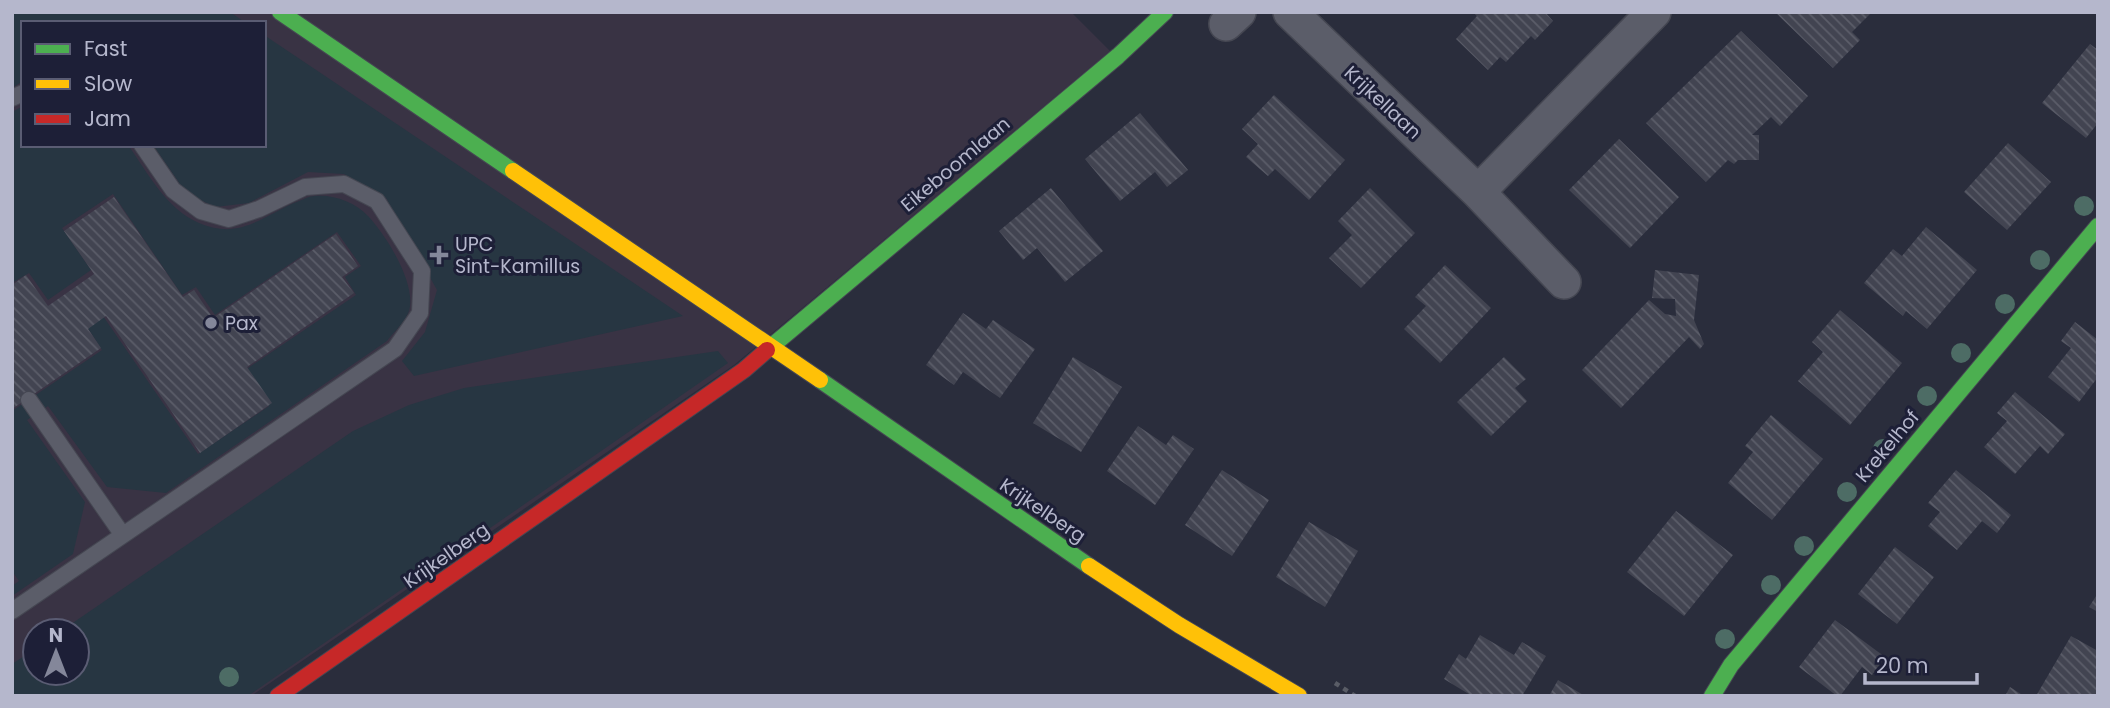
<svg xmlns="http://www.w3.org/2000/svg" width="2110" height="708" font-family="Poppins,sans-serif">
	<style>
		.medical { fill: #393344; fill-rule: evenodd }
		.green { fill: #273642 }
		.building { fill: url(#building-back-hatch) }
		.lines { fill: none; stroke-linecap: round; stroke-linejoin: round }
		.lane-casing { stroke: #454752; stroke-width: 18 }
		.street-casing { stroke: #454752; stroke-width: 36 }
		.fast-casing { stroke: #454752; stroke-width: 18 }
		.slow-casing { stroke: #454752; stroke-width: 18 }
		.jam-casing { stroke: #454752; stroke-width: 18 }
		.path { stroke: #595c66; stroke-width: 4.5; stroke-dasharray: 5 5; stroke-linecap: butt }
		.lane { stroke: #5b5d69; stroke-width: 16 }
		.street { stroke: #5b5d69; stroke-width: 33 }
		.fast { stroke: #4caf50; stroke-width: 16 }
		.slow { stroke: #ffc107; stroke-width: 16 }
		.jam { stroke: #c62828; stroke-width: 16 }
		.tree { fill: #4d6c65 }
		.poi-dot { fill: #84879a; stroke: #1d1f37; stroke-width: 2.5 }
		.labels { text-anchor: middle; stroke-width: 6; stroke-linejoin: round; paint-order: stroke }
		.street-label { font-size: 19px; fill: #b5b7cc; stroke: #1d1f37 }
		.poi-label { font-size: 19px; fill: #b5b7cc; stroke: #1d1f37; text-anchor: start }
	</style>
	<defs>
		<pattern id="building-back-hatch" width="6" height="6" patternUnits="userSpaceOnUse" patternTransform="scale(1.75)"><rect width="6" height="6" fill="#424451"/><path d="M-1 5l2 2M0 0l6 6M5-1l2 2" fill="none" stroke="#5b5d69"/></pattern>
	</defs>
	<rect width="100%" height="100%" fill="#2a2d3c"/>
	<path class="medical" d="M12,12h1059l39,39 -376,314 -483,331h-239zM23,23h241v122h-241zM35,631h42v42h-42z"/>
	<path class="green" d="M12,12h218l16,11h-223v58l-11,7z
		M264,35l419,281 -269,60 -12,-15 23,-29 12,-42 -51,-92 -42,-24 -36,-2 -59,31 -34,4 -29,-14 -33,-48h111z
		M23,106v39h105c20,28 38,64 71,78 42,18 64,-8 100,-22 5,-2 11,-5 15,-5 19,-2 41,6 54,20 18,19 49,68 41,95 -3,10 -16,22 -22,30l-221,152 -59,-6 -59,-81 -21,14 58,82 -12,52 -61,42v-10l7,-5 -7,-10v-160l90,-61 -15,-23 16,-11 95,138 71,-48 -24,-36 111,-75 -11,-18 16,-11 -24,-34 -122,83 -19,-28 -14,8 -69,-101 -51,34 29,42 -43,30 -19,-27 -17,10v-171z
		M718,351l10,12 -480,333h-236v-32l23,-15v24h42v-42h-16l292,-200 56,-26 55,-17z"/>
	<path class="building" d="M1473,12h72l8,9 -18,19 -4,-4 -25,26 -6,-5 -12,13 -32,-31 21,-23z
		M1775,12h97l-20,20 8,8 -27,28z
		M1741,31l67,65 -28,30 -9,-9 -19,18h7v25h-21l-4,4 -6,-4 -22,22 -60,-59z
		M2090,44l8,6v73l-12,15 -44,-35z
		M1274,95l71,65 -36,40 -34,-31 -7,7 -22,-19 12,-13 -16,-15z
		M1140,113l48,57 -21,17 -12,-15 -35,29 -35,-42z
		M1619,139l60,58 -49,51 -61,-58z
		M2008,143l43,39 -44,48 -43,-38z
		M1051,188l52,63 -38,31 -28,-34 -14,12 -24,-29z
		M1370,188l45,45 -54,55 -32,-30 23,-23 -14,-14z
		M114,197l69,100 11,-7 19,28 123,-84 22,32 -16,11 12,16 -107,74 25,36 -72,50 -94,-137 -18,13 13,19 -89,61v-124l14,-10 22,31 46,-32 -30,-43z
		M1926,227l51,43 -50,59 -21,-18 -3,5 -39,-33 29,-34 9,7z
		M1445,265l46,43 -51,55 -36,-34 22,-23 -11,-9z
		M1655,270l44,5 -5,45 10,24 -4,5 -11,-12 -68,71 -39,-38 67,-70 16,14 11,2 -1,-17 -23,-1z
		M1840,310l62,53 -52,62 -52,-44 25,-29 -11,-10z
		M963,313l23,16 7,-9 42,29 -35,49 -37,-26 -9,13 -28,-20z
		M2075,322l23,18v37l-19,25 -31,-25 23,-29 -10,-7z
		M1073,357l49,30 -41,65 -48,-29z
		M1504,357l22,22 -11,9 12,13 -36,35 -34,-34z
		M2015,392l50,42 -17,20 -8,-8 -25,28 -31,-27 23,-26 -10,-8z
		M1771,415l52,44 -51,61 -44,-37 25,-31 -8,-6z
		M1138,426l28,19 7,-10 21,14 -39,56 -48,-34z
		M1222,470l47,30 -37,56 -47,-31z
		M1956,470l55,45 -14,18 -15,-12 -25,29 -29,-24 12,-14 -12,-9z
		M1676,511l57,44 -49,61 -57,-44z
		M1309,522l49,29 -33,56 -49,-30z
		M1895,547l39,30 -37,47 -39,-30z
		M2098,593v19l-9,-5z
		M1835,620l50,37 -13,18 -10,-8 -22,29h-3l-38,-29z
		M1480,635l34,20 8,-13 24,14 -24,40h-50l-28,-17 15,-25 7,5z
		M2071,636l27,15v45h-62z
		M1558,680l27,16h-36z
		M2010,687l14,9h-19z"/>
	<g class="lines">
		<defs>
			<path id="lane" d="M12,98l11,-5
				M29,400l93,134
				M12,611l383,-262 25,-36 2,-42 -45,-70 -33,-17 -39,3 -46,22 -30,10 -28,-8 -28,-21 -31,-45"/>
			<path id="street" d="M1290,12l188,180 86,90
				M1226,24l13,-12
				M1478,192l176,-180"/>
			<path id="fast" d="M280,12l233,159
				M767,350l351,-294 47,-44
				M820,380l269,186
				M1712,696l19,-31 367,-439"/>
			<path id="slow" d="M513,171l307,209
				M1089,566l90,59 120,71"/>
			<path id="jam" d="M278,696l466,-326 23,-20"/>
		</defs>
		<use href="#lane" class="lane-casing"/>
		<use href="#street" class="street-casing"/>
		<use href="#fast" class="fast-casing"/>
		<use href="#slow" class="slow-casing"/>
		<use href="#jam" class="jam-casing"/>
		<path class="path" d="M1335,683l20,13"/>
		<use href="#lane" class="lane"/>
		<use href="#street" class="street"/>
		<use href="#fast" class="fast"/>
		<use href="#slow" class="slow"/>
		<use href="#jam" class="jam"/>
	</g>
	<g class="tree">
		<circle cx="2084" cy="206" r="10"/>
		<circle cx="2040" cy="260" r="10"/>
		<circle cx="2005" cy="304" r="10"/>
		<circle cx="1961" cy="353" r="10"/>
		<circle cx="1927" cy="396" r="10"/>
		<circle cx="1883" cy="449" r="10"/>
		<circle cx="1847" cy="492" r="10"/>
		<circle cx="1804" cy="546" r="10"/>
		<circle cx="1771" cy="585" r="10"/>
		<circle cx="1725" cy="639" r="10"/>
		<circle cx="229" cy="677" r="10"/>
	</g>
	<g class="poi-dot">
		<path d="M435.5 244.5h7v7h7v7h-7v7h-7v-7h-7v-7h7z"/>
		<circle cx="211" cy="323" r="7"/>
	</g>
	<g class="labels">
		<g class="street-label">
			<text transform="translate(1383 102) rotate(43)" y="7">Krijkellaan</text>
			<text transform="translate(955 164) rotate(-40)" y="7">Eikeboomlaan</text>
			<text transform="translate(1887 446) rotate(-50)" y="7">Krekelhof</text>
			<text transform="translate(1043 510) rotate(34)" y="7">Krijkelberg</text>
			<text transform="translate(446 555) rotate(-35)" y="7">Krijkelberg</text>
		</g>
		<g class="poi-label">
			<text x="455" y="251">UPC<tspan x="455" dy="22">Sint-Kamillus</tspan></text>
			<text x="225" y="330">Pax</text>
		</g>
	</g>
	<rect width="2110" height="708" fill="none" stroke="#b5b7cc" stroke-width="28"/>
	<rect x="21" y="21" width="245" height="126" fill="#1d1f37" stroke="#5a5c73" stroke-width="2"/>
	<rect x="35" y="44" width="35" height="10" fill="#4caf50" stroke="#5a5c73" stroke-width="2"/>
	<text x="84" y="56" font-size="21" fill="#b5b7cc">Fast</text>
	<rect x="35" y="79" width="35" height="10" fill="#ffc107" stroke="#5a5c73" stroke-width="2"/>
	<text x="84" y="91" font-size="21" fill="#b5b7cc">Slow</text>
	<rect x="35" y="114" width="35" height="10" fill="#c62828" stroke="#5a5c73" stroke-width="2"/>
	<text x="84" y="126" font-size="21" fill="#b5b7cc">Jam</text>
	<g transform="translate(56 652)"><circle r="33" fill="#1d1f37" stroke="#5a5c73" stroke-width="2"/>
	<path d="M0-5L12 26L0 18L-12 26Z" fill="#84879a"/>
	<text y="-10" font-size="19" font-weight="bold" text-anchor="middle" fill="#b5b7cc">N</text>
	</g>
	<path d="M1865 673v10h112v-10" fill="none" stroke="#b5b7cc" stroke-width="3.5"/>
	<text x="1876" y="673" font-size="21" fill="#b5b7cc" stroke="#1d1f37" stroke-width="5" paint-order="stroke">20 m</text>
</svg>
